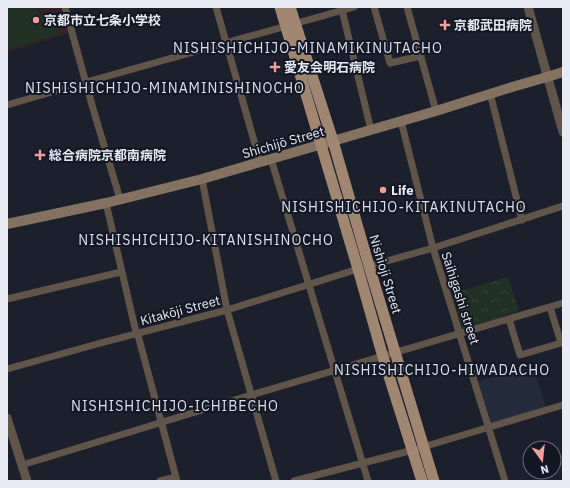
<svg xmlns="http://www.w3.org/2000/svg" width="570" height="488" font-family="'IBM Plex Sans','Noto Sans JP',sans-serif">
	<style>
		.built { fill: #242b3d }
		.education { fill: #342227 }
		.park { fill: url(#park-crowns) }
		.pitch { fill: #213123 }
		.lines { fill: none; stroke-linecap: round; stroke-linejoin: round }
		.minor { stroke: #615449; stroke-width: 7 }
		.tertiary { stroke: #615449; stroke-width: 9 }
		.secondary { stroke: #85715f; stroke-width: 10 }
		.primary { stroke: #a28770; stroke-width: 11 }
		.poi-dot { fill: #f59b99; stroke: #131723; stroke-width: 1.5 }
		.labels { text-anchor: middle; stroke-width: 4; stroke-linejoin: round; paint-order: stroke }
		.poi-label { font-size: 13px; font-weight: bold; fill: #e8ebf4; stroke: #131723; text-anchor: start }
		.street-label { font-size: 13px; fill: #e8ebf4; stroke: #131723 }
		.neighbourhood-label { font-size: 14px; letter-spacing: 1px; fill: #dae0f2; stroke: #131723 }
	</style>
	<defs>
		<pattern id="park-crowns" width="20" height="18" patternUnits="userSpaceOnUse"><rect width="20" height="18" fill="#213123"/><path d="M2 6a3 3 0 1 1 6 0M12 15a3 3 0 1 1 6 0" fill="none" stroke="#364539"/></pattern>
	</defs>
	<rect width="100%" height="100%" fill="#1c202d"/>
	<path class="built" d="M533,366l13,42 -53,16 -4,-3 -12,-39z"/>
	<path class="education" d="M7,7h54l8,26 -62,19z"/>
	<path class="park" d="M508,277l11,34 -55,18 -4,-2 -9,-33z"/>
	<path class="pitch" d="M7,7h29l4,8 14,-4 5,23 -52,16z"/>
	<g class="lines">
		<path class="minor" d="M65,7l29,105 26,87
			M216,7l44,155
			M374,7l16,56 31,-7
			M407,7l29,104
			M342,10l29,120
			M490,93l32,127
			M7,105l76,-22 271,-76
			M401,121l32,127 72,233
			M271,159l97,322
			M202,179l25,131 49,171
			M106,203l29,125 4,11 38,142
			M369,266l64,-18 130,-42
			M7,299l114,-27
			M509,319l11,36 41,-12 -11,-36
			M7,369l90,-25 130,-34 131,-41
			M22,465l229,-70 312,-92
			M160,481l16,-4
			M294,481l119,-31 150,-45"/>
		<path class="tertiary" d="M528,7l35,125
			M7,418l20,63"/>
		<path class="secondary" d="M7,224l99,-21 96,-24 234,-68 76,-24 35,-10 16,-5"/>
		<path class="primary" d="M280,7l78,262 25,88 39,124
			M290,7l43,134 36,125 65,215"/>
	</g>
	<g class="poi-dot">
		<circle cx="36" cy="20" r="4"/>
		<path d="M443 19h4v4h4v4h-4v4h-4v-4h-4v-4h4z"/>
		<path d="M273 61h4v4h4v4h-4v4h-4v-4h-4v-4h4z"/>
		<path d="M38 149h4v4h4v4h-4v4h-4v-4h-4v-4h4z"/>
		<circle cx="383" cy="190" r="4"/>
	</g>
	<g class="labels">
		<g class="poi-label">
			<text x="44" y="25">京都市立七条小学校</text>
			<text x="454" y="30">京都武田病院</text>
			<text x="284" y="72">愛友会明石病院</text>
			<text x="49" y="160">総合病院京都南病院</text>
			<text x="391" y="195">Life</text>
		</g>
		<g class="street-label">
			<text transform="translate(283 142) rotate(-16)" y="5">Shichijō Street</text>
			<text transform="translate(386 274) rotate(73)" y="5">Nishioji Street</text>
			<text transform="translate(461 298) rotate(72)" y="5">Saihigashi street</text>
			<text transform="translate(180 310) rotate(-15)" y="5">Kitakōji Street</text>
		</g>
		<g class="neighbourhood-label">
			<text x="308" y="53">NISHISHICHIJO-MINAMIKINUTACHO</text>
			<text x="165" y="93">NISHISHICHIJO-MINAMINISHINOCHO</text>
			<text x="404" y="212">NISHISHICHIJO-KITAKINUTACHO</text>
			<text x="206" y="245">NISHISHICHIJO-KITANISHINOCHO</text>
			<text x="442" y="375">NISHISHICHIJO-HIWADACHO</text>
			<text x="175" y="411">NISHISHICHIJO-ICHIBECHO</text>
		</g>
	</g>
	<rect width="570" height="488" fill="none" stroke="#e8ebf4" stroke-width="16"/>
	<g transform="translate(542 460) rotate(165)"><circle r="19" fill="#131723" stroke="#686c77"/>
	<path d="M0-3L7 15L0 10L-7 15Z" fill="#f59b99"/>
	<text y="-6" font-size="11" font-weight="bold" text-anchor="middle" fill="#e8ebf4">N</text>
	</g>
</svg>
